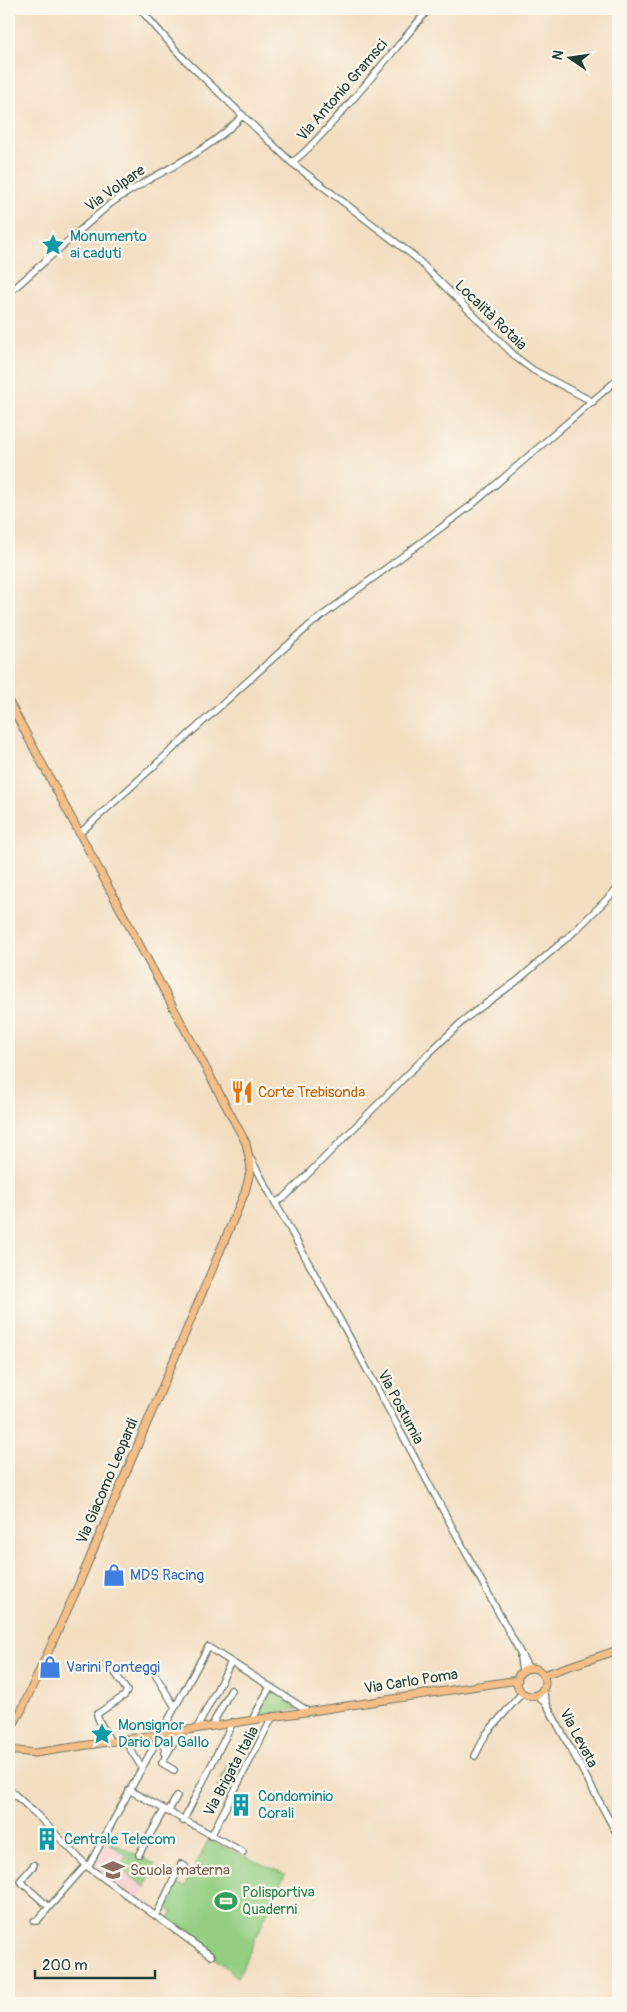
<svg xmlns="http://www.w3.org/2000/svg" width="627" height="2012" font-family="Pangolin,sans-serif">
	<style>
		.built { fill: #f7cfd0 }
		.green { fill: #93ce82; stroke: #59865b }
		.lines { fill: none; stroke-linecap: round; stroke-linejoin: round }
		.minor-casing { stroke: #697566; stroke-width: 8 }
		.major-casing { stroke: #697566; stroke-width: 9 }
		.minor { stroke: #fff; stroke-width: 5.5 }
		.major { stroke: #f6be87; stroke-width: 7 }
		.labels { text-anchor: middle; stroke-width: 4.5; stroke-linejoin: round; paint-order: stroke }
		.street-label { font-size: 15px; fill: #1f3d34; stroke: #fbf7ec }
		.culture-label { font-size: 15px; fill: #0d838f; stroke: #fbf7ec; text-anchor: start }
		.food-label { font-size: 15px; fill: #c56008; stroke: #fbf7ec; text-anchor: start }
		.shop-label { font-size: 15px; fill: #366cbe; stroke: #fbf7ec; text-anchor: start }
		.education-label { font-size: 15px; fill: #785e54; stroke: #fbf7ec; text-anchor: start }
		.leisure-label { font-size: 15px; fill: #27864d; stroke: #fbf7ec; text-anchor: start }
	</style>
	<rect width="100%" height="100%" fill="#fbf7ec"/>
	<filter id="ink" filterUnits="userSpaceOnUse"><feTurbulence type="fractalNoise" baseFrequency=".02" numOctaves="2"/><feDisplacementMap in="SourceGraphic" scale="10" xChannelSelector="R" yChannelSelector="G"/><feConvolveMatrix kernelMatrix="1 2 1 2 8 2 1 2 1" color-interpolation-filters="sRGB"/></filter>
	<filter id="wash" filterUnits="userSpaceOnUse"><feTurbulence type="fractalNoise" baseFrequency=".0096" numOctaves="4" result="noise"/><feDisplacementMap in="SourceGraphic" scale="20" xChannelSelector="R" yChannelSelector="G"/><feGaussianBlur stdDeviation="1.12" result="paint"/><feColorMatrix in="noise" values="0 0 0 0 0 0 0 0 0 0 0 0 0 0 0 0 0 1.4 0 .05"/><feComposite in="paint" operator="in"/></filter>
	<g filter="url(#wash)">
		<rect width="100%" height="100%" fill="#f3dec2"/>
		<path class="built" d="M108,1840l48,24 -17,37 -44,-33v-3z"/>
		<path class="green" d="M271,1690l27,19 -42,7z
			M228,1764l5,2 -1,3 8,1 -12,22 -11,-5z
			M208,1840l77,34 -47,103 -24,-19 1,-5 -5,-1 -42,-31 5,-9 -10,-6 12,-23 10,4z
			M109,1841l46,23 -10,23 -21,-16 2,-4 -4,-4 5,-8 -19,-12z"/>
	</g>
	<g filter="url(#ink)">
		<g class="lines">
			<defs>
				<path id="minor" d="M140,9l42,48 109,105 124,95 102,101 16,12 60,32
					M291,162c17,-4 119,-132 138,-153
					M9,293l101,-89c43,-31 97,-49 133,-89
					M80,833l231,-209 162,-120 145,-125
					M251,1159l93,168 185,342
					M276,1202l8,-4 142,-142 40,-38 51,-37 59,-51 42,-42
					M520,1657l2,15
					M105,1665l7,3 15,23 -3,5 -27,18c1,10 11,17 12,27
					M156,1676l19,31
					M543,1690l4,15 71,131
					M536,1695l10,9
					M9,1715l7,6
					M252,1720l18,-33
					M212,1725l19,-35
					M197,1728l34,-66
					M124,1739l18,29
					M164,1753l3,-5 -4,-2 7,-14
					M475,1756l11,-22 36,-41
					M174,1770l-12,-7 18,-32
					M9,1789l28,26 51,52 123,89
					M129,1790l114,62
					M168,1812l9,-16
					M183,1821l50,-99
					M211,1836l62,-120
					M139,1854l25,-44
					M34,1865l-14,16 29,26
					M88,1867l120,-220 100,64
					M156,1916l25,-52 4,2
					M34,1921h3l49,-56"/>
				<path id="major" d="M9,702l237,441 5,25 -6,24 -170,401 -53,116 -13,23
					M517 1682a14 14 0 1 1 28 0a14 14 0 1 1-28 0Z
					M543,1675l75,-25
					M9,1750l26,3 483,-73"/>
			</defs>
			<use href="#minor" class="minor-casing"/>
			<use href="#major" class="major-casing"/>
			<use href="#minor" class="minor"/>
			<use href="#major" class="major"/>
		</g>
	</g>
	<defs>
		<symbol id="sight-bare" viewBox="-9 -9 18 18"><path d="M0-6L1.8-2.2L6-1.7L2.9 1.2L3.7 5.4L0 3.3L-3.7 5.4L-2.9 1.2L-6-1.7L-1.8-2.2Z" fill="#0f9aa8" stroke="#fbf7ec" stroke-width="2.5" paint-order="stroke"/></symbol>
		<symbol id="restaurant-bare" viewBox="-9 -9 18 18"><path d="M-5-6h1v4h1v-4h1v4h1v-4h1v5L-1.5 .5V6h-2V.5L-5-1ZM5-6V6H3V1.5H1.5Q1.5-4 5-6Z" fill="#e8710a" stroke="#fbf7ec" stroke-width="2.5" paint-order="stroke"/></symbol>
		<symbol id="shop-bare" viewBox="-9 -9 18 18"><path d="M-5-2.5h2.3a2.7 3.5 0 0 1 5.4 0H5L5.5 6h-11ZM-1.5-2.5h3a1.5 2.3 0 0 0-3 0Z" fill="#3f7fe0" stroke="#fbf7ec" stroke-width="2.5" paint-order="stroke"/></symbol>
		<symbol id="building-bare" viewBox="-9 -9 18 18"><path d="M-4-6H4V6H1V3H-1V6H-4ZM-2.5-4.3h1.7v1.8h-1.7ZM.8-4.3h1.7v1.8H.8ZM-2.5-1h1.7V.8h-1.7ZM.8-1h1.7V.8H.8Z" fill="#0f9aa8" stroke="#fbf7ec" stroke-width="2.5" paint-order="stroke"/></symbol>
		<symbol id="school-bare" viewBox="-9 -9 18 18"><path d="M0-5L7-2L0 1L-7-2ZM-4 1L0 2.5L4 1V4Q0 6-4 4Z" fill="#8d6e63" stroke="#fbf7ec" stroke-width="2.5" paint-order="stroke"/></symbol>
		<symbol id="stadium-bare" viewBox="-9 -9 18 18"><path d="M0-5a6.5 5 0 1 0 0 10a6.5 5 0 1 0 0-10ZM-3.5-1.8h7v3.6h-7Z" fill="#2e9e5b" stroke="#fbf7ec" stroke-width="2.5" paint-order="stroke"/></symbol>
	</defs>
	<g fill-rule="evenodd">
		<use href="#sight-bare" x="37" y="229" width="32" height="32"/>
		<use href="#restaurant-bare" x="226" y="1076" width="32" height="32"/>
		<use href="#shop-bare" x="98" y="1559" width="32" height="32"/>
		<use href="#shop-bare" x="34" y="1651" width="32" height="32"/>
		<use href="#sight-bare" x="86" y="1718" width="32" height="32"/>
		<use href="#building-bare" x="225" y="1789" width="32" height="32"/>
		<use href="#building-bare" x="31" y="1823" width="32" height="32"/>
		<use href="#school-bare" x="97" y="1854" width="32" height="32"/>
		<use href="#stadium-bare" x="210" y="1885" width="32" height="32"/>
	</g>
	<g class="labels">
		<g class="street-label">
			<text transform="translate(342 90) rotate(-49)" y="5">Via Antonio Gramsci</text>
			<text transform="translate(115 188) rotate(-35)" y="5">Via Volpare</text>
			<text transform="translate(491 315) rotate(44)" y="5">Località Rotaia</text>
			<text transform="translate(401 1407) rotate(62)" y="5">Via Postumia</text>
			<text transform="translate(107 1481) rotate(-67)" y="5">Via Giacomo Leopardi</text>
			<text transform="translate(411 1681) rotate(-9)" y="5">Via Carlo Poma</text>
			<text transform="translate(579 1738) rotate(62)" y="5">Via Levata</text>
			<text transform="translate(231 1771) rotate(-62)" y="5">Via Brigata Italia</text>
		</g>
		<g class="culture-label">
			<text x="70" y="241">Monumento<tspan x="70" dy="17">ai caduti</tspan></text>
			<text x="118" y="1730">Monsignor<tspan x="118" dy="17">Dario Dal Gallo</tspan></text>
			<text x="258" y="1801">Condominio<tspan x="258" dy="17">Corali</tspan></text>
			<text x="64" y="1844">Centrale Telecom</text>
		</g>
		<g class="food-label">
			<text x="258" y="1097">Corte Trebisonda</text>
		</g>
		<g class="shop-label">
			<text x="130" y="1580">MDS Racing</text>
			<text x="66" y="1672">Varini Ponteggi</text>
		</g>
		<g class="education-label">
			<text x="130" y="1875">Scuola materna</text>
		</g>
		<g class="leisure-label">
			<text x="242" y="1897">Polisportiva<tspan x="242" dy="17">Quaderni</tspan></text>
		</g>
	</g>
	<rect width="627" height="2012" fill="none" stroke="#fbf7ec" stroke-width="30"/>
	<g transform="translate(570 58) rotate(283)" stroke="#fbf7ec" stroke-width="4" paint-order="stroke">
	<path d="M0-4L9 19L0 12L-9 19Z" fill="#1f3d34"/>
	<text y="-8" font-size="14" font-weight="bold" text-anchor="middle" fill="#1f3d34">N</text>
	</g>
	<path d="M35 1970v8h120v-8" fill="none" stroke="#1f3d34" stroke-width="2.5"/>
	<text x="42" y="1970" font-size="15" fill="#1f3d34" stroke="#fbf7ec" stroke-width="4" paint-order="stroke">200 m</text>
</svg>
